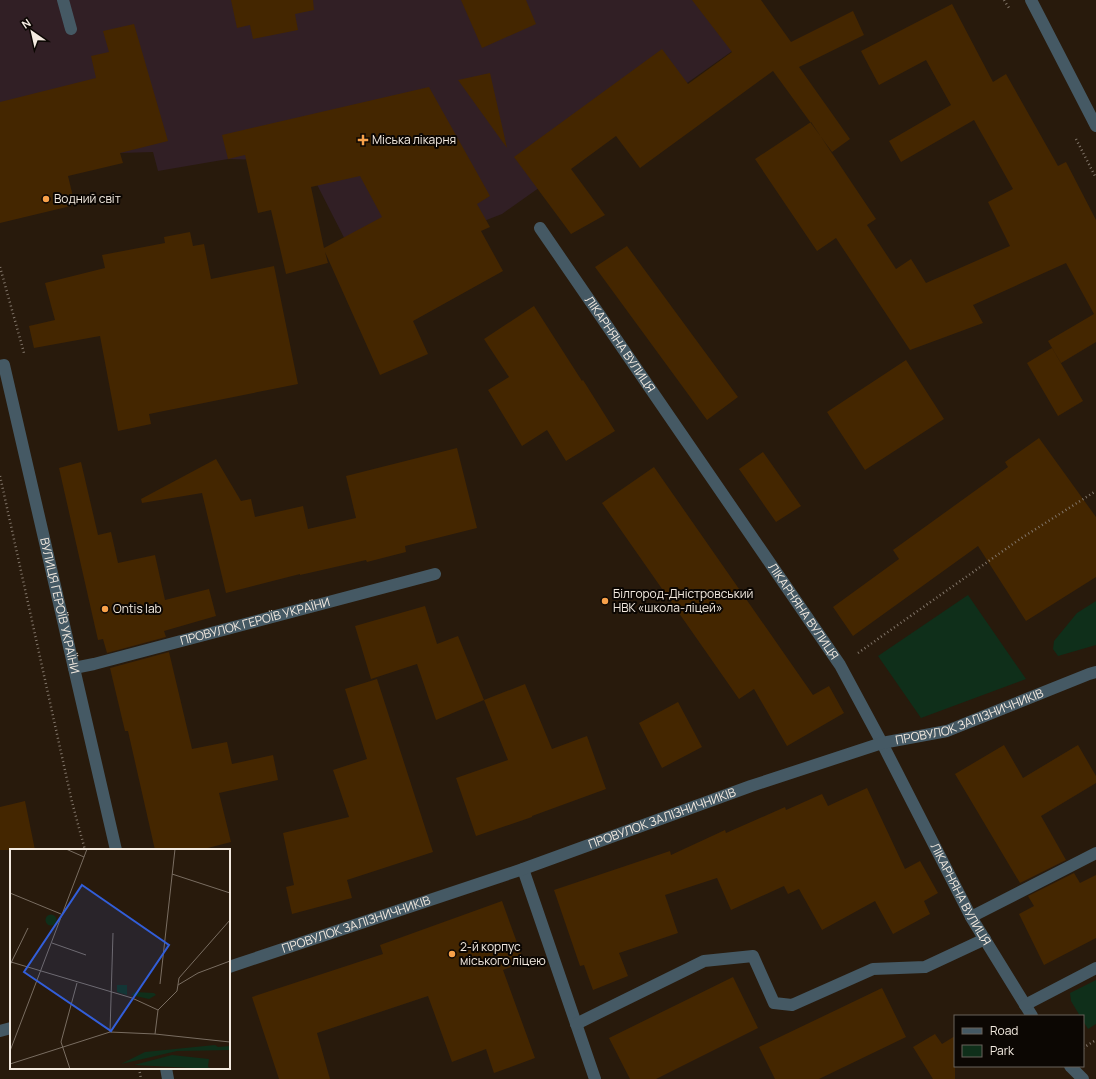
<svg xmlns="http://www.w3.org/2000/svg" width="1096" height="1079" font-family="Manrope,sans-serif">
	<style>
		.medical { fill: #311f25 }
		.green { fill: #0f2f1a }
		.building { fill: #442600; fill-rule: evenodd }
		.lines { fill: none; stroke-linecap: round; stroke-linejoin: round }
		.path { stroke: #82766a; stroke-width: 2.5; stroke-dasharray: 1 3; stroke-linecap: butt }
		.minor { stroke: #455964; stroke-width: 12 }
		.poi-dot { fill: #f8a14a; stroke: #0c0703; stroke-width: 1.5 }
		.labels { text-anchor: middle; stroke-width: 4; stroke-linejoin: round; paint-order: stroke }
		.poi-label { font-size: 12px; fill: #f3eae0; stroke: #0c0703; text-anchor: start }
		.street-label { font-size: 12px; fill: #f3eae0; stroke: #0c0703 }
		.inset-road { fill: none; stroke: #796d61; stroke-width: 1 }
		.view { fill: #325ed9; fill-opacity: 0.15; stroke: #325ed9; stroke-width: 2 }
		.inset-edge { fill: none; stroke: #f3eae0; stroke-width: 2 }
	</style>
	<rect width="100%" height="100%" fill="#281a0c"/>
	<path class="medical" d="M0,0h725l27,37 -250,177 -142,55 -55,-108 -77,-2 -70,12 -5,-19 -33,1 -120,-26z"/>
	<path class="green" d="M968,595l58,84 -105,39 -43,-62z
		M1096,601v44l-38,11 -5,-7 1,-8 23,-28z
		M1096,980v44l-8,5 -5,-8v-5h-3l-9,-15 -1,-8z"/>
	<path class="building" d="M231,0h82l1,10 -19,4 3,16 -45,9 -3,-14 -13,3z
		M461,0h65l10,24 -54,24z
		M692,0h69l30,42 62,-31 11,24 -65,32 51,72 -18,13 -59,-81 -133,97 -24,-32 -45,33 34,46 -34,19 -57,-77 148,-108 26,35 44,-32z
		M952,4l41,78 13,-8 52,92 8,-4 30,58v122l-35,21 -13,-22 46,-27 -28,-51 -93,42 10,18 -73,27 -74,-112 -19,13 -62,-92 56,-37 65,97 -9,6 29,44 15,-10 15,24 84,-37 -22,-44 25,-13 -39,-69 -73,42 -12,-21 62,-36 -25,-45 -47,25 -18,-34z
		M134,24l34,117 -48,12 3,10 -55,13 7,29 -75,18v-121l96,-24 -5,-22 18,-4 -6,-21z
		M490,73l17,75 -49,-68z
		M429,87l61,109 -13,8 13,23 -9,4 22,40 -90,50 15,33 -48,21 -55,-123 3,11 -42,11 -15,-64 -13,3 -13,-58 -17,4 -6,-24zM360,176l22,41 -58,31 -13,-61z
		M190,232l3,14 11,-2 7,35 63,-13 24,118 -149,30 2,10 -33,7 -18,-95 -66,12 -5,-22 26,-6 -10,-37 60,-15 -3,-13 63,-12 -1,-6z
		M627,246l111,151 -31,23 -112,-153z
		M534,306l48,75 1,-1 32,51 -49,30 -19,-31 -25,16 -34,-56 21,-13 -25,-38z
		M1052,348l31,53 -25,15 -31,-53z
		M906,360l38,59 -79,51 -38,-58z
		M1039,438l57,79v60l-70,44 -48,-75 -125,90 -20,-29 66,-48 -6,-9 115,-83 -3,-5z
		M457,448l20,80 -72,18 1,6 -39,10 -1,-2 -66,15v-1l-74,19 -24,-100 -60,10 -1,-4 75,-40 25,42 10,-2 4,18 48,-11 5,23 48,-11 -10,-42z
		M763,452l38,54 -25,16 -37,-53z
		M81,462l17,73 13,-3 7,31 37,-8 10,45 44,-11 7,27 -52,15 2,6 -59,16 -4,-14 -5,1 -39,-172z
		M654,467l159,228 16,-9 15,27 -57,33 -33,-57 -15,10 -137,-196z
		M425,606l12,38 21,-8 26,64 -48,20 -19,-56 -46,15 -16,-53z
		M169,652l23,97 35,-7 5,22 41,-9 5,25 -59,13 12,49 -31,8h-45l-27,-119h-3l-15,-63z
		M377,679l56,173 -86,28 5,18 -60,16 -6,-27 8,-2 -11,-52 66,-16 -16,-47 34,-11 -22,-70z
		M525,684l27,65 35,-13 19,53 -74,27v1l-56,19 -20,-58 52,-18 -24,-60z
		M678,702l24,45 -40,21 -23,-45z
		M1004,745l19,33 55,-33 18,31v7l-55,33 25,44 -46,23 -65,-109z
		M867,788l38,81 15,-8 18,32 -14,8 6,13 -37,20 -18,-33 -53,29 -23,-41 -11,5 -4,-8 -53,24 -14,-32 -52,17 13,38 -59,20 9,23 -35,14 -9,-25 -4,1 -26,-76 116,-39 1,4 54,-25 1,3 59,-26 1,3 36,-16 6,12z
		M25,801l10,49h-35v-43z
		M1074,873l6,10 16,-8v63l-52,27 -25,-51 15,-8 -6,-10z
		M502,901l22,61 -21,8 32,88 -41,15 -8,-24 -34,13 -24,-66 -111,37 13,46h-51l-27,-82 131,-43 -3,-9z
		M733,977l25,51 -102,51h-26l-21,-41z
		M882,988l24,49 -87,42h-44l-16,-32z
		M935,1034l7,10 13,-8v43h-22l-20,-32z"/>
	<g class="lines">
		<path class="path" d="M1004,0l5,8
			M1076,139l20,39
			M0,267l24,86
			M0,476l72,326 13,48
			M858,653l162,-114 76,-48
			M1083,1048l13,-8
			M139,1068l2,11"/>
		<g class="minor">
			<path d="M63,0l8,29"/>
			<path d="M1031,0l65,126"/>
			<path id="s1" d="M540,228l300,437 42,78 89,174 61,99"/>
			<path id="s2" d="M0,366l4,-1 112,485"/>
			<path id="s3" d="M74,668l20,-4 341,-90"/>
			<path d="M523,869l72,210"/>
			<path d="M971,917l125,-64"/>
			<path id="s4" d="M229,967l294,-98 228,-83 131,-43 65,-12 142,-57 7,-2"/>
			<path d="M1025,1005l71,-37"/>
			<path d="M576,1024l128,-63 49,-5 21,47 18,2 81,-36 52,-2 60,-28"/>
			<path d="M0,1031l11,-3"/>
			<path d="M1070,1066l13,13"/>
			<path d="M166,1068l2,11"/>
		</g>
	</g>
	<g class="poi-dot">
		<path d="M361 134h4v4h4v4h-4v4h-4v-4h-4v-4h4z"/>
		<circle cx="46" cy="199" r="4"/>
		<circle cx="605" cy="601" r="4"/>
		<circle cx="105" cy="609" r="4"/>
		<circle cx="452" cy="954" r="4"/>
	</g>
	<g class="labels">
		<g class="poi-label">
			<text x="372" y="144">Міська лікарня</text>
			<text x="54" y="203">Водний світ</text>
			<text x="613" y="598">Білгород-Дністровський<tspan x="613" dy="14">НВК «школа-ліцей»</tspan></text>
			<text x="113" y="613">Ontis lab</text>
			<text x="460" y="951">2-й корпус<tspan x="460" dy="14">міського ліцею</tspan></text>
		</g>
		<g class="street-label">
			<text dy="4" stroke="none"><textPath href="#s1" startOffset="141">ЛІКАРНЯНА ВУЛИЦЯ</textPath></text>
			<text dy="4" stroke="none"><textPath href="#s2" startOffset="251">ВУЛИЦЯ ГЕРОЇВ УКРАЇНИ</textPath></text>
			<text dy="4" stroke="none"><textPath href="#s1" startOffset="465">ЛІКАРНЯНА ВУЛИЦЯ</textPath></text>
			<text dy="4" stroke="none"><textPath href="#s3" startOffset="187">ПРОВУЛОК ГЕРОЇВ УКРАЇНИ</textPath></text>
			<text dy="4" stroke="none"><textPath href="#s4" startOffset="782">ПРОВУЛОК ЗАЛІЗНИЧНИКІВ</textPath></text>
			<text dy="4" stroke="none"><textPath href="#s4" startOffset="458">ПРОВУЛОК ЗАЛІЗНИЧНИКІВ</textPath></text>
			<text dy="4" stroke="none"><textPath href="#s1" startOffset="789">ЛІКАРНЯНА ВУЛИЦЯ</textPath></text>
			<text dy="4" stroke="none"><textPath href="#s4" startOffset="134">ПРОВУЛОК ЗАЛІЗНИЧНИКІВ</textPath></text>
		</g>
	</g>
	<g transform="translate(10 849)">
		<rect width="220" height="220" fill="#281a0c"/>
		<path d="M35.5 71a5.5 5.5 0 1 1 11 0a5.5 5.5 0 1 1-11 0ZM107,136h10v10l-10,-3zM125,143l19,1 2,2 -7,4 -18,-4zM205,196l3,2 12,-1v4l-53,1 -56,13 24,-12zM162,206l37,4 -1,8 4,2 -78,-4z" fill="#0f2f1a"/>
		<path class="inset-road" d="M56,0l18,8M162,25l58,19M0,44l51,21M42,94l34,12M1,113l121,36 26,12M0,116l18,-37M150,135l15,-135M168,136l20,-12 32,-12M100,183l3,-99M145,185l3,-24 19,-19 2,-13 51,-58M0,202l77,-202M0,215l100,-32 45,2 75,8M60,220l-9,-27 16,-59"/>
		<path class="view" d="M72,36l87,60 -58,86 -87,-59z"/>
		<rect width="220" height="220" class="inset-edge"/>
	</g>
	<rect x="954" y="1015" width="130" height="52" fill="#0c0703" stroke="#68625b"/>
	<rect x="962" y="1028" width="20" height="6" fill="#455964" stroke="#68625b"/>
	<text x="990" y="1035" font-size="12" fill="#f3eae0">Road</text>
	<rect x="962" y="1045" width="20" height="12" fill="#0f2f1a" stroke="#68625b"/>
	<text x="990" y="1055" font-size="12" fill="#f3eae0">Park</text>
	<g transform="translate(32 32) rotate(326)" stroke="#0c0703" stroke-width="3" paint-order="stroke">
	<path d="M0-3L7 15L0 10L-7 15Z" fill="#f3eae0"/>
	<text y="-6" font-size="11" font-weight="bold" text-anchor="middle" fill="#f3eae0">N</text>
	</g>
</svg>
